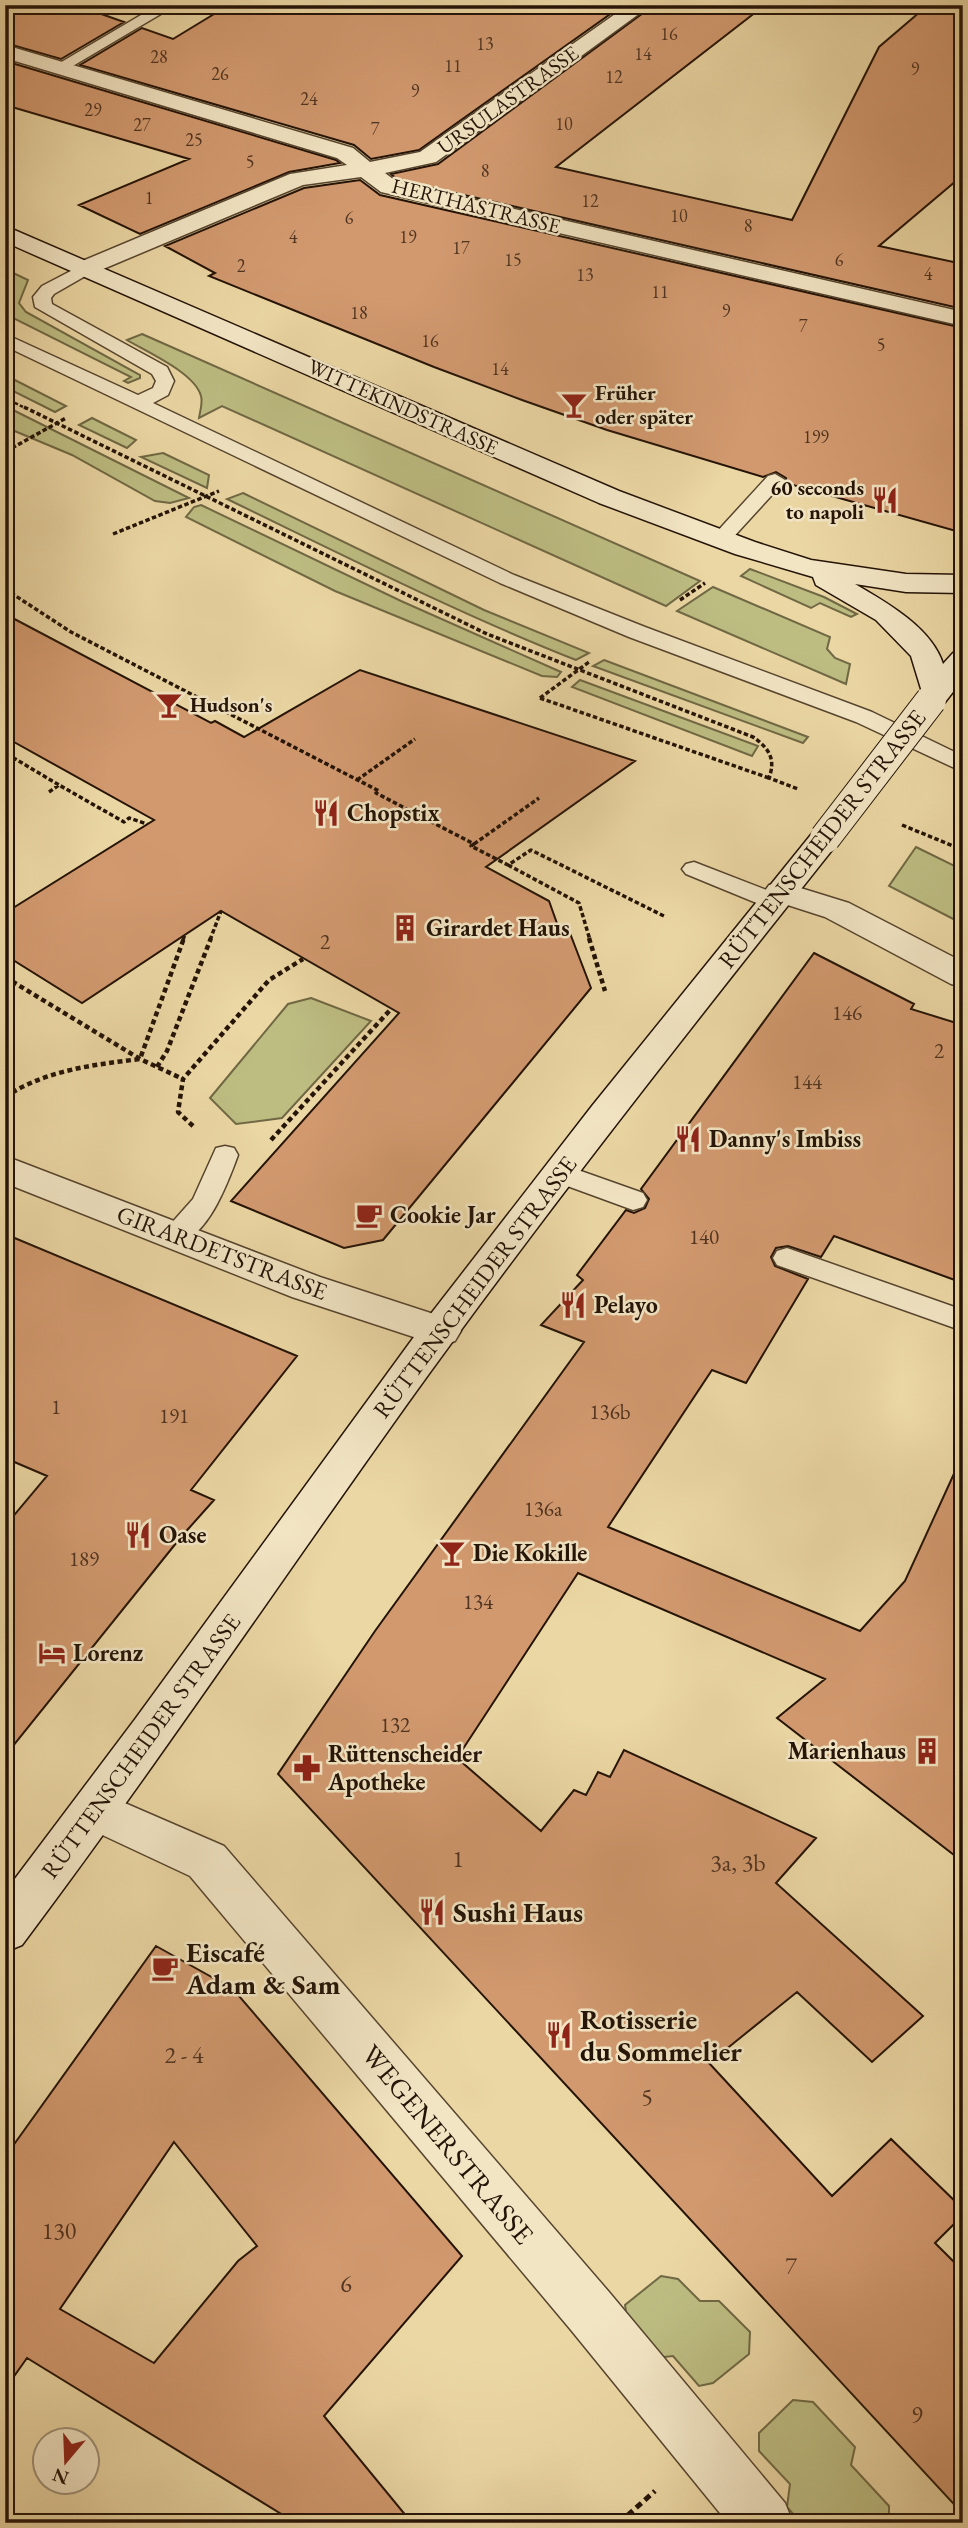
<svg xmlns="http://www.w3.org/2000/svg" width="968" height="2528" font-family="'EB Garamond',serif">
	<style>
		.green { fill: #bdbd82; stroke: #706844; stroke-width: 2 }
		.building { fill: #d2996f; stroke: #241307; stroke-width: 2; fill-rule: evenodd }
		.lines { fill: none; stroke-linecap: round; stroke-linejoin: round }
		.lane-casing { stroke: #56442e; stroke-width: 3 }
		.street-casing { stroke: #56442e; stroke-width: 3 }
		.secondary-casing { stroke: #241307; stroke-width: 3 }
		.path-far3 { stroke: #241307; stroke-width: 2.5; stroke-dasharray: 3.5 2; stroke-linecap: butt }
		.path-far2 { stroke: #241307; stroke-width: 3.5; stroke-dasharray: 4.5 2.5; stroke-linecap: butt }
		.path-far1 { stroke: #241307; stroke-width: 4.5; stroke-dasharray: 5 3.5; stroke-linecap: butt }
		.path { stroke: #241307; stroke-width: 5; stroke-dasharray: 7 4.5; stroke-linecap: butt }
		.lane { fill: #f2e5c4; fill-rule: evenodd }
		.street { fill: #f2e5c4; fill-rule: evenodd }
		.secondary { fill: #f2e5c4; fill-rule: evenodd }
		.secondary-bridge-casing { stroke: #241307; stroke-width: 32; stroke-linecap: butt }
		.secondary-bridge { stroke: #f2e5c4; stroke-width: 30 }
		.labels { text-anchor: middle; stroke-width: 5; stroke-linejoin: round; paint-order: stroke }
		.far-number-label { font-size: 18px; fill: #503421 }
		.far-street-label { font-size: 21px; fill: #241307; stroke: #f2e5c4 }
		.far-poi-label { font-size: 21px; font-weight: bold; fill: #241307; stroke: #f2e5c4; text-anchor: start }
		.number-label { font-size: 21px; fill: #503421 }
		.poi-label { font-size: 24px; font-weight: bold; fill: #241307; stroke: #f2e5c4; text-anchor: start }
		.street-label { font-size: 24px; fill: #241307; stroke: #f2e5c4 }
		.near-number-label { font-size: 24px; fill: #503421 }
		.near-poi-label { font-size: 28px; font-weight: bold; fill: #241307; stroke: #f2e5c4; text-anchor: start }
		.near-street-label { font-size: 28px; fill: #241307; stroke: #f2e5c4 }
	</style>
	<rect width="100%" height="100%" fill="#ebd7a4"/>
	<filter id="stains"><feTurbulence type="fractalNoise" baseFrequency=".00286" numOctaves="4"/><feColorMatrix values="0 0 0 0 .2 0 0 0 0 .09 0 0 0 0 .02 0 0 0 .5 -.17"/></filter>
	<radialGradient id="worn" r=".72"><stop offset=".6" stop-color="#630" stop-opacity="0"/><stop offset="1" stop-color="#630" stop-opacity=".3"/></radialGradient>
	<path class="green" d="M5,269l23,11 -9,23 7,9 114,63v3l-12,5 -4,-2 7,-4 -126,-63z
		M142,334l558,247 -34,25 -444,-200 -23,12c1,-7 4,-15 2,-22 -6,-23 -54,-44 -74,-56z
		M5,375l61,31 -11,6 -50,-25z
		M5,406l184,92 -19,5 -15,-2 -83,-46 -67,-28z
		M92,418l44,22 -9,8 -48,-23z
		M163,453l46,22 -2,13 -66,-31z
		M243,493l241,117 105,43 -13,7c-119,-47 -233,-105 -349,-161z
		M201,505l200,96 160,71 -4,5 -15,-1 -207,-85 -149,-74 8,-10z
		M750,569l74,28 33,17 -6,3 -31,-14 -9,5 -70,-32z
		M713,587l117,50 -3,12 8,9 15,6 -4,20 -169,-73z
		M604,660l204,77 -5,6 -210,-77z
		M580,680l178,66 -6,10 -180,-69z
		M916,847l47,23v54l-74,-38z
		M311,998l60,23 -89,97 -46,6 -26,-26 78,-94z
		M661,2276l17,3 22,22h19l31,31 -1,22 -36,29 -14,3 -26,-30 -18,2 -26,-26 -4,-27z
		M793,2400l20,2 42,45 -4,18 38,41v17h-88l-14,-16 3,-23 -31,-33v-18z"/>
	<path class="building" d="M5,5h71l48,17 -63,37 -56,-16z
		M229,5h52l39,9 14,-9h289l-204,145 -48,9 -17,-14 -274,-80 62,-37 31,11z
		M654,5h111l-209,162 236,53 87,-173 49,-42h35v170l-84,71 84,18v45l-565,-129 -7,-6 47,-10z
		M5,61l331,99 4,3 -51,9 -149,62 -61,-29 110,-46 -184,-54z
		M360,180l20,15 583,133v205l-177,-50v-5l-10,-6 -13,5 -156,-47 -85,-30 -88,-33 -225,-91 6,-3 -50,-27 139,-58z
		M5,614l206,109 4,-2 29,16 116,-67 275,91 -149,106 63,34 10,28 9,-1 23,60 -208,252 -39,8 -113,-47 168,-188 -178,-102 -139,92 -77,-48v-42l149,-93 -149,-83z
		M814,953l100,51 -3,5 52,16v258l-129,-47 -13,21 -33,-11 -12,2 -5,9 4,9 33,13 -62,104 -34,-13 -104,157 252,104 45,-50 58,-127v408l-186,-144 48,-39 -247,-106 -121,185 84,73 33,-41 12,5 12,-23 12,5 14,-27 192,88 -40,45 147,133 -51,46 -75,-70 -88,71 123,133 59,-57 72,70v6l-28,28 28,28v243l-685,-740 97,-143 209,-289 -43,-17 42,-45 -6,-5 49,-65 8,3 11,-5 4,-9 -8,-10z
		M5,1234l292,122 -106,134 23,10 -33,37 -176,219v-230l42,-50 -42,-18z
		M156,1946l77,43 229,267 -138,160 88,107h-116l-269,-165 -22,31v-232zM174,2142l83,104 -19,15 -84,102 -94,-54z"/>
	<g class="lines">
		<defs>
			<path id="lane" d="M158,5h18l-110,65h-10l-3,-3z
				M88,262l9,5 -3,4 -40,23 -3,4 1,6 115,63 7,14 -6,14 -15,8 361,172 131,52 227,85 91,44v16l-107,-50 -227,-85 -129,-54 -495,-237v-12l133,61 15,-7 3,-7 -4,-7 -117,-67 -2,-10 9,-11z
				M775,474l10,6 -3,4 -54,59h-14l-3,-4 3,-4 54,-59z
				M694,862l88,34 3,5 -3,5 -9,2 -9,-2 -78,-32 -4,-5 4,-5z
				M225,1146l9,2 4,7c-10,27 -35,98 -73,87l-4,-7 32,-36 23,-51z
				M561,1164l82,29 4,7 -4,7 -10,3 -82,-30 -4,-7 4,-7z
				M787,1248l176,62v21l-186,-66 -4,-7 4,-7z"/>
			<path id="street" d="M628,5h23l-215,157 -51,11 12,9 566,130v14l-582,-134 -20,-15 -58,8 -207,87h-16l-4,-5 4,-5 210,-88 57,-9 -10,-7 -332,-100v-13l348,103 17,14 50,-10z
				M781,882l68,21 114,59v25l-12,-3 -126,-67 -56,-18 -5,-7 5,-7z
				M5,1156l315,121 135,44 6,10 -6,10 -14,5 -149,-49 -287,-114z
				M97,1791l127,55 385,446 176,211 8,20h-65l-157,-193 -381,-454 -109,-51 -7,-14 7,-14z"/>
			<path id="secondary" d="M5,226l614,265 136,51 56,18 95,14 57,1v18l-57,-1 -51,-8c31,18 77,44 88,80l10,-11 10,-3v29l-21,27 -11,3 -11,-3 -4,-6 6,-8 -11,-36 -35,-36 -60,-35 -3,-8 -78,-23 -136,-51 -594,-261z
				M825,828l11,3 5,7 -5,7c-147,185 -293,370 -431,562 -128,179 -251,362 -383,538l-17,7v-60l131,-174 294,-403 162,-209 222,-275z"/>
		</defs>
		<use href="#lane" class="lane-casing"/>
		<use href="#street" class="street-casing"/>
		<use href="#secondary" class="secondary-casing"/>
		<path class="path-far3" d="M5,398l22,11"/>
		<path class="path-far2" d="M24,407l463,227 266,103c16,11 23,22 16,41l29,11
			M12,448l54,-30
			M5,496l9,-4
			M113,534l106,-43
			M5,589l66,43 308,159 -3,2 98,51 -3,2 37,19 23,-15 135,67
			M680,600l25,-17
			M540,698l229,80
			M540,698l49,-36
			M10,740l-3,14 52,31
			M357,780l58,-41
			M49,792l10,-7 65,37 5,-4 18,6
			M394,817l11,-8
			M902,825l61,25
			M474,844l65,-46
			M508,865l71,38 11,37
			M183,940l2,-6
			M210,940l11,-29"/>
		<path class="path-far1" d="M589,938l16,53
			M5,977l135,82 43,20
			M157,1067l10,-16 44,-113
			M5,1097c41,-27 87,-32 135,-38l44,-121
			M193,1126l-15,-14 5,-33 86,-99 34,-21
			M271,1140l120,-131"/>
		<path class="path" d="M619,2523l36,-32"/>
		<use href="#lane" class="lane"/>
		<use href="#street" class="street"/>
		<use href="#secondary" class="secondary"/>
		<defs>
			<path id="secondary-bridge" d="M825,838l106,-138"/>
		</defs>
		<use href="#secondary-bridge" class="secondary-bridge-casing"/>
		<use href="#secondary-bridge" class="secondary-bridge"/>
	</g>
	<defs>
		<symbol id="bar-bare" viewBox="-9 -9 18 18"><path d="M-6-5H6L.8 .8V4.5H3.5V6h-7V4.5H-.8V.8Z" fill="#8f2418" stroke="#f2e5c4" stroke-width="2.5" paint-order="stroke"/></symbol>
		<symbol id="restaurant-bare" viewBox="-9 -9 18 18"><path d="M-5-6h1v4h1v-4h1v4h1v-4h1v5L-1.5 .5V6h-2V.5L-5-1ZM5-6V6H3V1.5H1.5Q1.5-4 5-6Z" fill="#8f2418" stroke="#f2e5c4" stroke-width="2.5" paint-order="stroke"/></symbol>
		<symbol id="building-bare" viewBox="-9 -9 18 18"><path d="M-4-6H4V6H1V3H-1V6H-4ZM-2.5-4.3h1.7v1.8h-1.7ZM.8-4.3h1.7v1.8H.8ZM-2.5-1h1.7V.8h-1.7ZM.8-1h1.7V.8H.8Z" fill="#8f2418" stroke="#f2e5c4" stroke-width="2.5" paint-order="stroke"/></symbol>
		<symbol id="cafe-bare" viewBox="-9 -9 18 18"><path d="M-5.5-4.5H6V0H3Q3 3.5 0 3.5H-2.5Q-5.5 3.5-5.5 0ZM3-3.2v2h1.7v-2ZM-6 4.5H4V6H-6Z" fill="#8f2418" stroke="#f2e5c4" stroke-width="2.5" paint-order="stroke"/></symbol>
		<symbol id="hotel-bare" viewBox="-9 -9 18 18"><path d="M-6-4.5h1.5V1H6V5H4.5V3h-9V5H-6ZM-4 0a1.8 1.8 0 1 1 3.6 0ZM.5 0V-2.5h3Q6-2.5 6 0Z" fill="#8f2418" stroke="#f2e5c4" stroke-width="2.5" paint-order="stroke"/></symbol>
		<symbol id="pharmacy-bare" viewBox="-9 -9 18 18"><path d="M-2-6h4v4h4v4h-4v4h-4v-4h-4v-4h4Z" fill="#8f2418" stroke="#f2e5c4" stroke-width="2.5" paint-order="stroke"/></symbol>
	</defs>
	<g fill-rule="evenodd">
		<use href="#bar-bare" x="555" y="386" width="38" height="38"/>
		<use href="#restaurant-bare" x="866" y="481" width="38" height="38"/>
		<use href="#bar-bare" x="150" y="686" width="38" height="38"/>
		<use href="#restaurant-bare" x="307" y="794" width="38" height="38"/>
		<use href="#building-bare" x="386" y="909" width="38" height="38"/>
		<use href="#restaurant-bare" x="669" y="1120" width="38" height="38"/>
		<use href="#cafe-bare" x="350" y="1196" width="38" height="38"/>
		<use href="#restaurant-bare" x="554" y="1286" width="38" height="38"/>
		<use href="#restaurant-bare" x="119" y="1516" width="38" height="38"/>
		<use href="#bar-bare" x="433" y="1534" width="38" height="38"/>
		<use href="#hotel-bare" x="33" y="1634" width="38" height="38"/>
		<use href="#building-bare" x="908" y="1732" width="38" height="38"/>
		<use href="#pharmacy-bare" x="288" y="1749" width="38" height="38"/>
		<use href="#restaurant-bare" x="413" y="1893" width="38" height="38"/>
		<use href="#cafe-bare" x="146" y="1949" width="38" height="38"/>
		<use href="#restaurant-bare" x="540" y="2016" width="38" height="38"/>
	</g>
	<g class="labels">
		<g class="far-number-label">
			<text x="669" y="40">16</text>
			<text x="485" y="50">13</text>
			<text x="643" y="60">14</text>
			<text x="159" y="63">28</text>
			<text x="453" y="72">11</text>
			<text x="915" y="75">9</text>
			<text x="220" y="80">26</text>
			<text x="614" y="83">12</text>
			<text x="415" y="97">9</text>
			<text x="309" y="105">24</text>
			<text x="93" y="116">29</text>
			<text x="564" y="130">10</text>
			<text x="142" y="131">27</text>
			<text x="375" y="135">7</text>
			<text x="194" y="146">25</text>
			<text x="250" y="168">5</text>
			<text x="485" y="177">8</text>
			<text x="149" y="204">1</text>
			<text x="590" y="207">12</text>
			<text x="679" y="222">10</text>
			<text x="349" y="224">6</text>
			<text x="748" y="232">8</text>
			<text x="293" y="243">4</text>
			<text x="408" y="243">19</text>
			<text x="461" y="254">17</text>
			<text x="513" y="266">15</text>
			<text x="839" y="266">6</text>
			<text x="241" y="272">2</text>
			<text x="928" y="280">4</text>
			<text x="585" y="281">13</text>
			<text x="660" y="298">11</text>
			<text x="726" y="317">9</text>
			<text x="359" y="319">18</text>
			<text x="803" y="332">7</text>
			<text x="430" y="347">16</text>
			<text x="881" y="351">5</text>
			<text x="500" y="375">14</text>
			<text x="816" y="443">199</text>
		</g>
		<g class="far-street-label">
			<text transform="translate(508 100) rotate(-36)" y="7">URSULASTRASSE</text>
			<text transform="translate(476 206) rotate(14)" y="7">HERTHASTRASSE</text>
			<text transform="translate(403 407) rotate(24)" y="7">WITTEKINDSTRASSE</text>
		</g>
		<g class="far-poi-label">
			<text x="595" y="400">Früher<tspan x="595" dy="24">oder später</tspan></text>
			<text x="864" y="495" text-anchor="end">60 seconds<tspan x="864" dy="24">to napoli</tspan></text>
			<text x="190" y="712">Hudson's</text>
		</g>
		<g class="number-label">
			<text x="325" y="949">2</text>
			<text x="847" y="1020">146</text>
			<text x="939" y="1058">2</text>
			<text x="807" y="1089">144</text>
			<text x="704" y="1244">140</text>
			<text x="56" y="1414">1</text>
			<text x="610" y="1419">136b</text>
			<text x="174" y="1423">191</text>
			<text x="543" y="1516">136a</text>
			<text x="84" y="1566">189</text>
			<text x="478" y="1609">134</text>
			<text x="395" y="1732">132</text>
		</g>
		<g class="poi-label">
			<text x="347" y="821">Chopstix</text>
			<text x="426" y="936">Girardet Haus</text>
			<text x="709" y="1147">Danny's Imbiss</text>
			<text x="390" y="1223">Cookie Jar</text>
			<text x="594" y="1313">Pelayo</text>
			<text x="159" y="1543">Oase</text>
			<text x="473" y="1561">Die Kokille</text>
			<text x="73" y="1661">Lorenz</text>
			<text x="906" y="1759" text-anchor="end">Marienhaus</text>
			<text x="328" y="1762">Rüttenscheider<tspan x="328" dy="28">Apotheke</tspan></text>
		</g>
		<g class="street-label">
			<text transform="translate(822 839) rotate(-52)" y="8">RÜTTENSCHEIDER STRASSE</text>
			<text transform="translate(222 1253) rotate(21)" y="8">GIRARDETSTRASSE</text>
			<text transform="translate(475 1287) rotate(-53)" y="8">RÜTTENSCHEIDER STRASSE</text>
			<text transform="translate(141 1746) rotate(-54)" y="8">RÜTTENSCHEIDER STRASSE</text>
		</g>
		<g class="near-number-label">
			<text x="458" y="1867">1</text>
			<text x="738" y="1871">3a, 3b</text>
			<text x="184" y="2063">2 - 4</text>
			<text x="647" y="2105">5</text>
			<text x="59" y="2239">130</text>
			<text x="791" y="2274">7</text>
			<text x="346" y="2292">6</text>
			<text x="917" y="2423">9</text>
		</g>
		<g class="near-poi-label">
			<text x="453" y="1922">Sushi Haus</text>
			<text x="186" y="1962">Eiscafé<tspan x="186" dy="32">Adam &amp; Sam</tspan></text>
			<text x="580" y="2029">Rotisserie<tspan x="580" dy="32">du Sommelier</tspan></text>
		</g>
		<g class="near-street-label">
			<text transform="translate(448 2144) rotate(50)" y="10">WEGENERSTRASSE</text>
		</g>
	</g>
	<rect width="968" height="2528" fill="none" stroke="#ebd7a4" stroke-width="28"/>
	<rect x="7" y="7" width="954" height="2514" fill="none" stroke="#241307" stroke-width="3.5"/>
	<rect x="14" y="14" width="940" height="2500" fill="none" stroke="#241307" stroke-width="2"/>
	<g transform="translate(66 2461) rotate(199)"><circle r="33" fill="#f2e5c4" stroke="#a09178" stroke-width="2"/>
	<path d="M0-5L12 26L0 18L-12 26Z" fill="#8f2418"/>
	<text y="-10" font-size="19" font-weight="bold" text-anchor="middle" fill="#241307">N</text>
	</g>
	<rect width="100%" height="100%" filter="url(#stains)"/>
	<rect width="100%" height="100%" fill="url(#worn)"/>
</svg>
